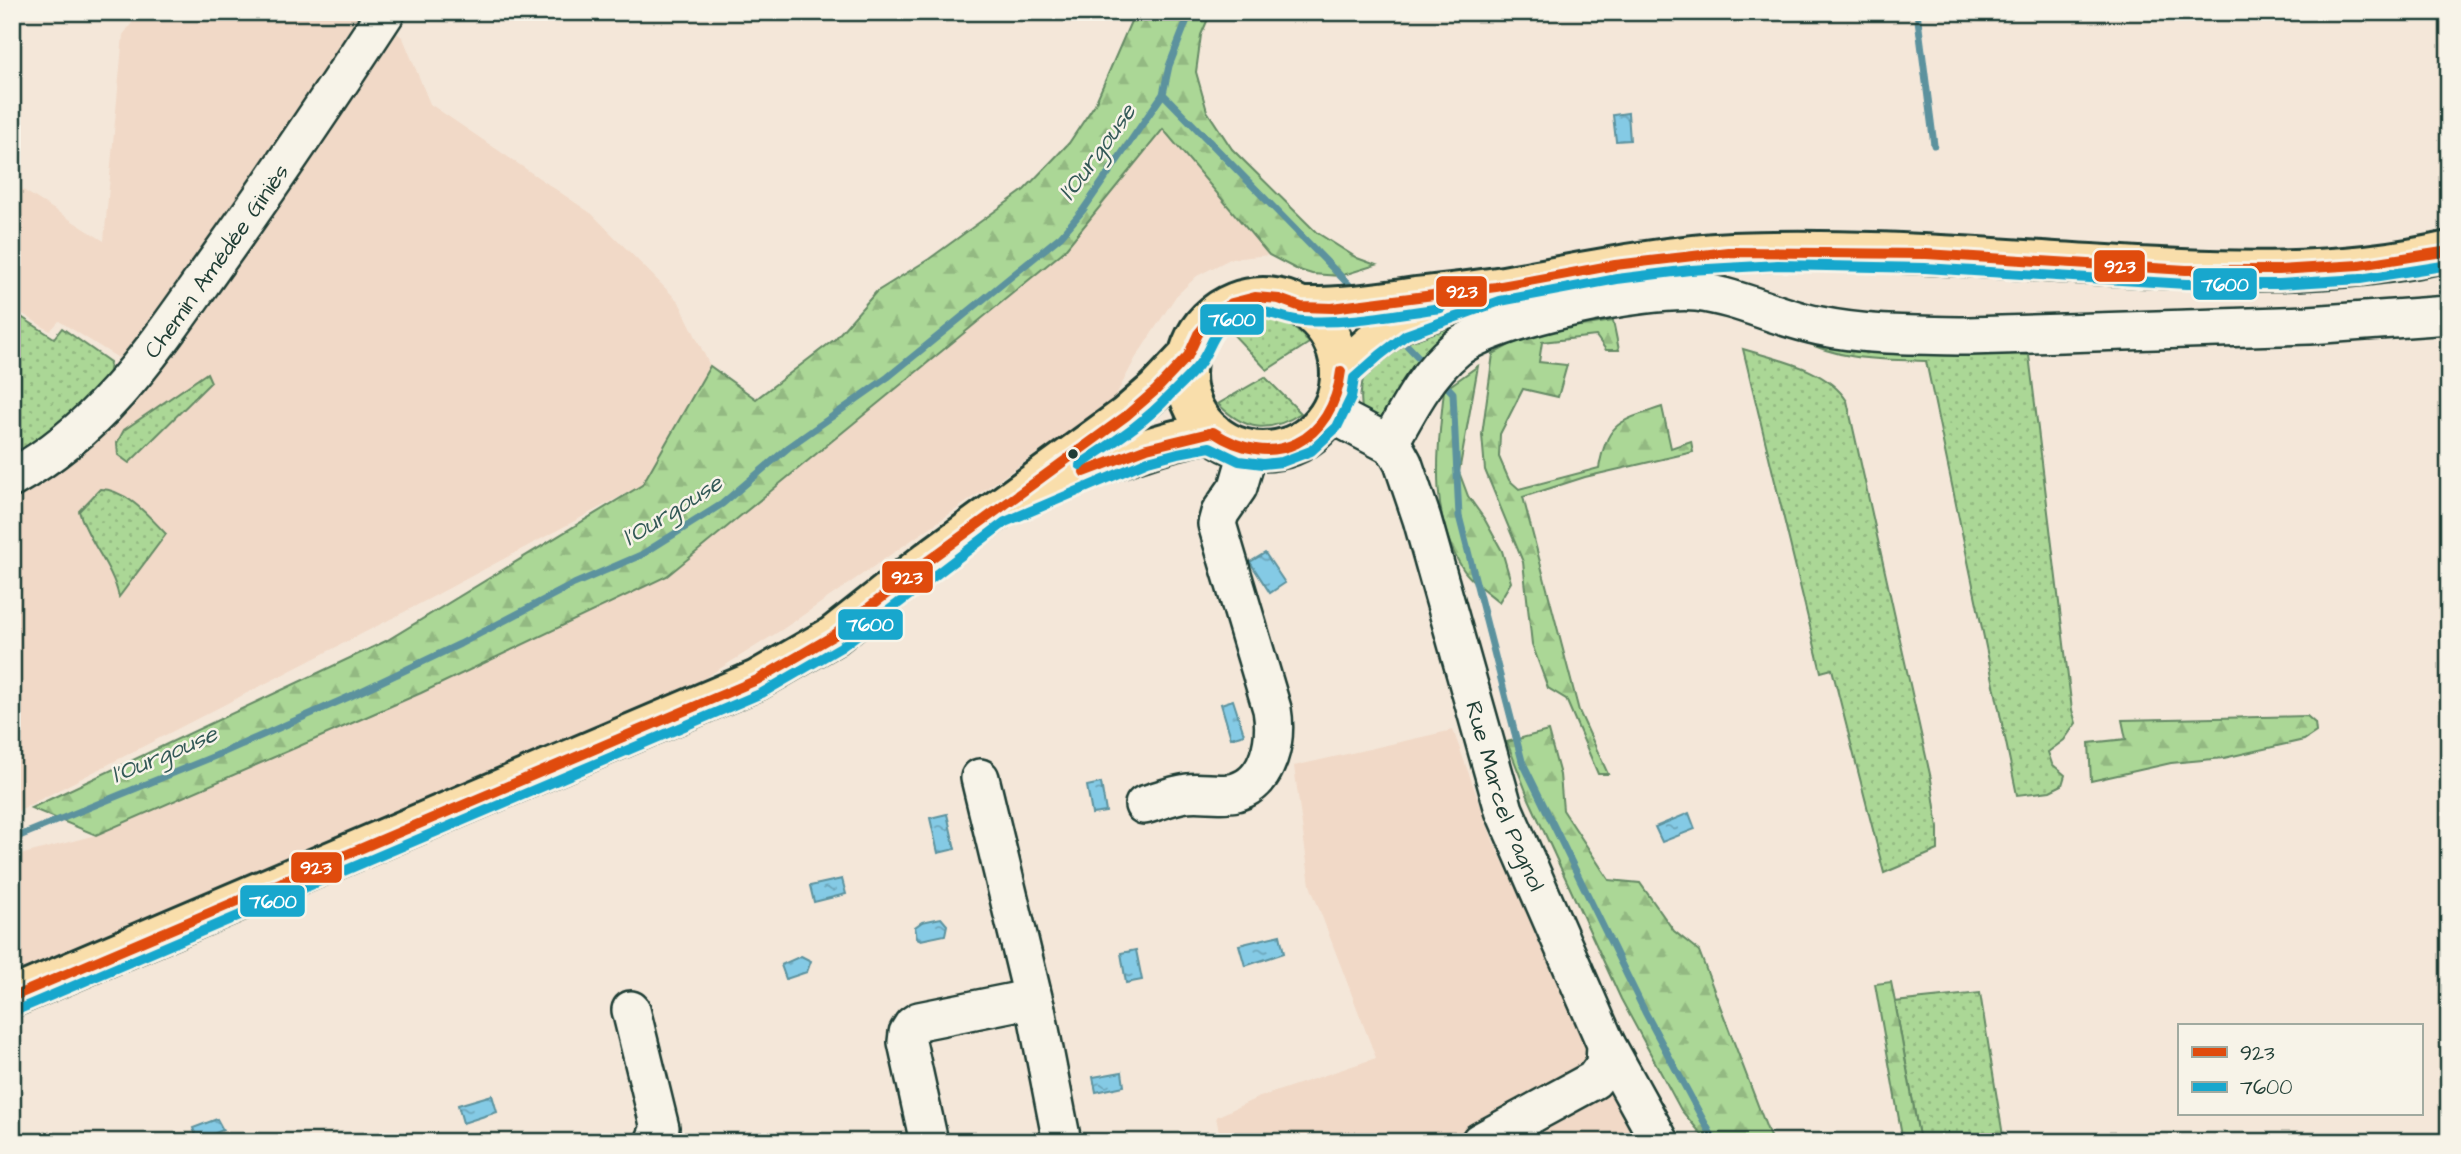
<svg xmlns="http://www.w3.org/2000/svg" width="2461" height="1154" font-family="'Architects Daughter',sans-serif">
	<style>
		.built { fill: #f1d9c7 }
		.grass { fill: url(#grass-dots); stroke: #658a65; stroke-width: 2 }
		.forest { fill: url(#forest-firs); stroke: #658a65; stroke-width: 2 }
		.water { fill: url(#water-ripples); stroke: #5c929e; stroke-width: 2 }
		.lines { fill: none; stroke-linecap: round; stroke-linejoin: round }
		.stream { stroke: #5c929e; stroke-width: 7 }
		.minor-casing { stroke: #1f3d34; stroke-width: 42 }
		.major-casing { stroke: #1f3d34; stroke-width: 44 }
		.minor { stroke: #f7f3e8; stroke-width: 37 }
		.major { stroke: #f9deab; stroke-width: 38 }
		.bus-1-casing { stroke: #f7f3e8; stroke-width: 16 }
		.bus-2-casing { stroke: #f7f3e8; stroke-width: 16 }
		.bus-1 { stroke: #e04b0d; stroke-width: 10 }
		.bus-2 { stroke: #18a7cd; stroke-width: 10 }
		.bus-dot { fill: #1f3d34; stroke: #f7f3e8; stroke-width: 2.5 }
		.labels { text-anchor: middle; stroke-width: 5; stroke-linejoin: round; paint-order: stroke }
		.street-label { font-size: 23px; fill: #1f3d34; stroke: #f7f3e8 }
		.water-label { font-size: 24px; font-style: italic; fill: #335957; stroke: #f7f3e8 }
		.line-badge { stroke: #f7f3e8; stroke-width: 2.5 }
		.badge-label { font-size: 19px; text-anchor: middle; font-weight: bold; fill: #fff }
	</style>
	<defs>
		<pattern id="grass-dots" width="8" height="8" patternUnits="userSpaceOnUse" patternTransform="scale(1.75)"><rect width="8" height="8" fill="#abd796"/><path d="M2 2h.1M6 6h.1" fill="none" stroke="#93b982" stroke-width="1.8" stroke-linecap="round"/></pattern>
		<pattern id="forest-firs" width="22" height="20" patternUnits="userSpaceOnUse" patternTransform="scale(1.75)"><rect width="22" height="20" fill="#abd796"/><path d="M5 1l3.5 6h-7zM16 11l3.5 6h-7z" fill="#93b982"/></pattern>
		<pattern id="water-ripples" width="26" height="14" patternUnits="userSpaceOnUse" patternTransform="scale(1.75)"><rect width="26" height="14" fill="#84cae5"/><path d="M2 4q2-2 4 0t4 0M15 11q2-2 4 0t4 0" fill="none" stroke="#6ba5ba"/></pattern>
	</defs>
	<rect width="100%" height="100%" fill="#f4e7d9"/>
	<filter id="ink" filterUnits="userSpaceOnUse"><feTurbulence type="fractalNoise" baseFrequency=".0143" numOctaves="2"/><feDisplacementMap in="SourceGraphic" scale="14" xChannelSelector="R" yChannelSelector="G"/><feConvolveMatrix kernelMatrix="1 2 1 2 8 2 1 2 1" color-interpolation-filters="sRGB"/></filter>
	<g filter="url(#ink)">
		<path class="built" d="M140,12h239l-2,4 26,22 27,66 162,110 87,88 31,64 -68,119 -234,125 -396,204v-323l132,-117 -85,-53 -9,10 -38,-24v-124l92,58 19,-206z
			M1163,128l106,127 -39,4 -33,17 -21,20 -41,63 -22,42 -330,228 -83,52 -258,113 -430,183v-120l84,-22 967,-583z
			M1453,730l41,113 147,299h-420l-5,-25 41,-19 119,-40 -66,-173 -16,-119z"/>
		<path class="grass" d="M12,311l42,27 8,-10 48,34 -2,16 -17,19 -79,66z
			M1254,318c23,0 41,6 55,25l-42,27 -39,-41 8,-5z
			M1462,320l3,3 -78,97 -10,-1 -15,-9c-1,-11 -2,-23 2,-33 13,-34 67,-46 98,-57z
			M1802,340l179,10 48,5 43,355 4,13 -12,17 -16,12 4,12 13,11 -3,10 -12,6 -33,4 -91,-434c-43,-2 -85,0 -124,-21z
			M1743,349c35,11 83,19 104,52l84,378 7,49v22l-54,23 -52,-204 -11,3z
			M207,373l4,9 -82,81 -11,-8 -1,-12 7,-13z
			M1265,377l36,36c-32,21 -56,18 -83,-9z
			M100,489c26,0 49,27 66,45l-47,63c-7,-32 -31,-55 -40,-86z
			M1980,993l24,149h-84l-25,-140z"/>
		<path class="forest" d="M1135,12h76l-10,23 -5,37 11,39 25,38 84,83 41,26 19,7 -36,11 -28,-2 -16,-5 -27,-14 -106,-126 -100,123 -396,324 -246,117 -325,142 -65,-27 355,-167 256,-156 68,-119 46,33 79,-60 41,-47 53,-33 95,-69 45,-47 26,-39z
			M1613,321l6,29h-13l-10,-14 -54,6 -3,20 28,3 -9,32 -35,-8 -23,45 -1,23 10,23 10,9 80,-21c8,-47 22,-47 63,-61l9,41 20,-7 2,11 -108,25 -62,20 56,214 29,63h-10l-32,-75 -18,-11 -16,-44 -9,-82 -38,-92 -3,-35 11,-81 38,-21z
			M1478,366l-19,106 9,24 17,24 17,31 9,31 -12,20c-11,-10 -28,-20 -36,-33 -35,-54 -25,-119 -19,-179z
			M2307,716l8,7 1,9 -12,8 -80,18 -53,5 -80,18 -2,-38 37,-4 -4,-19z
			M1548,731l12,44 3,35 46,70 31,3 34,48 25,20 73,191h-64l-27,-32 -60,-111 -92,-200 -22,-57z
			M1891,982l4,20 25,140h-17l-28,-158z"/>
		<path class="water" d="M1628,113l2,27 -14,1 -3,-26z
			M1265,553l20,30 -15,10 -20,-31z
			M1233,700l11,34 -13,4 -10,-34z
			M1101,783l5,29 -14,2 -5,-28z
			M1689,813l6,16 -33,13 -7,-15z
			M947,814l8,35 -17,4 -8,-35z
			M842,879l4,15 -32,8 -4,-16z
			M941,918l6,7 -2,10 -24,5 -4,-2 -2,-11 7,-5z
			M1280,935l4,18 -39,13 -6,-21z
			M1136,950l6,30 -16,3 -5,-30z
			M801,956l10,5 -4,11 -21,7 -5,-14z
			M1122,1072l2,14 -28,6 -3,-15z
			M492,1095l5,17 -34,11 -5,-18z
			M217,1119l6,11 -22,9 -4,-1 -4,-10z"/>
		<g class="lines">
			<path class="stream" d="M1917,12l17,133
				M1163,94l193,198
				M1398,336l29,30
				M1440,379l13,14 6,123 63,245 123,251 70,130
				M12,839l203,-83 136,-60 109,-52 114,-60 67,-29 81,-51 67,-57 99,-70 173,-141 22,-26 80,-116 6,-28 18,-46 6,-8"/>
			<defs>
				<g id="minor">
					<path id="s1" d="M1330,413l59,31 8,8 6,11 19,56 82,291 102,234 -1,21 -11,15 -114,62"/>
					<path d="M1389,444c19,-34 36,-69 67,-95 37,-31 192,-62 241,-57 42,5 81,26 123,34 48,10 99,9 149,10l340,-11 140,-10"/>
					<path id="s2" d="M12,478c94,-52 146,-135 206,-219 58,-81 113,-163 168,-247"/>
					<path d="M980,778l57,236 25,128"/>
					<path d="M1144,805c14,-4 28,-10 43,-12 16,-2 33,3 49,-1 34,-10 41,-54 36,-83l-55,-185 3,-11 18,-26 11,-38"/>
					<path d="M631,1010l29,118 -6,14"/>
					<path d="M1606,1044l54,98"/>
					<path d="M929,1142l-22,-100 1,-9 5,-8 6,-4 100,-20 17,8"/>
				</g>
				<path id="major" d="M1186 374a77 77 0 1 1 154 0a77 77 0 1 1-154 0Z
					M1301,307c39,1 77,-4 115,-10 27,-3 54,-6 81,-10 78,-13 155,-31 235,-35 119,-5 240,5 359,12 118,8 241,14 358,-13
					M1341,371l30,-27 28,-21 42,-15
					M1057,484c51,-23 101,-43 156,-52
					M12,997l745,-317 76,-44 96,-76 197,-144 30,-26 32,-34"/>
			</defs>
			<use href="#minor" class="minor-casing"/>
			<use href="#major" class="major-casing"/>
			<use href="#minor" class="minor"/>
			<use href="#major" class="major"/>
			<defs>
				<path id="bus-1" d="M1213,432c60,40 120,10 128,-61
					M1084,472l63,-24 66,-16
					M12,997l745,-317 76,-44 96,-76 197,-144 30,-26 32,-34 10,-22 15,-18 19,-13 23,-6 24,2 22,8 31,1 164,-21 119,-22 113,-13 198,2 260,16h93l80,-5 90,-14"/>
				<path id="bus-2" d="M1080,465c30,-21 63,-41 88,-68 10,-10 21,-20 30,-31 15,-19 12,-35 38,-49 27,-14 43,3 67,4 46,3 92,-7 138,-13
					M17,1010l745,-317 79,-46 164,-125 143,-61 30,-8 32,-6 29,14 24,3 19,-2 29,-11 26,-24 14,-29 3,-20 26,-23 26,-20 94,-34 117,-22 73,-9 88,-5 147,3 261,16h93l81,-5 89,-14"/>
			</defs>
			<use href="#bus-1" class="bus-1-casing"/>
			<use href="#bus-2" class="bus-2-casing"/>
			<use href="#bus-1" class="bus-1"/>
			<use href="#bus-2" class="bus-2"/>
		</g>
	</g>
	<circle class="bus-dot" cx="1073" cy="454" r="6"/>
	<g class="labels">
		<g class="street-label">
			<text dy="8" stroke="none"><textPath href="#s2" startOffset="301">Chemin Amédée Giniès</textPath></text>
			<text dy="8" stroke="none"><textPath href="#s1" startOffset="439">Rue Marcel Pagnol</textPath></text>
		</g>
		<g class="water-label">
			<text transform="translate(1097 152) rotate(-54)" y="8">l'Ourgouse</text>
			<text transform="translate(672 510) rotate(-32)" y="8">l'Ourgouse</text>
			<text transform="translate(164 754) rotate(-23)" y="8">l'Ourgouse</text>
		</g>
	</g>
	<g class="line-badge">
		<rect x="2093" y="249" width="53" height="34" rx="7" fill="#e04b0d"/>
		<rect x="2192" y="267" width="66" height="34" rx="7" fill="#18a7cd"/>
		<rect x="1435" y="275" width="53" height="33" rx="7" fill="#e04b0d"/>
		<rect x="1199" y="303" width="66" height="33" rx="7" fill="#18a7cd"/>
		<rect x="881" y="560" width="53" height="34" rx="7" fill="#e04b0d"/>
		<rect x="837" y="608" width="67" height="33" rx="7" fill="#18a7cd"/>
		<rect x="290" y="851" width="53" height="33" rx="7" fill="#e04b0d"/>
		<rect x="239" y="884" width="67" height="34" rx="7" fill="#18a7cd"/>
	</g>
	<g class="badge-label">
		<text x="2120" y="273">923</text>
		<text x="2225" y="291">7600</text>
		<text x="1462" y="298">923</text>
		<text x="1232" y="326">7600</text>
		<text x="907" y="584">923</text>
		<text x="870" y="631">7600</text>
		<text x="316" y="874">923</text>
		<text x="273" y="908">7600</text>
	</g>
	<rect width="2461" height="1154" fill="none" stroke="#f7f3e8" stroke-width="42"/>
	<rect x="21" y="21" width="2419" height="1112" fill="none" stroke="#1f3d34" stroke-width="2.5" filter="url(#ink)"/>
	<rect x="2178" y="1024" width="245" height="91" fill="#f7f3e8" stroke="#a1aaa0" stroke-width="2"/>
	<rect x="2192" y="1047" width="35" height="10" fill="#e04b0d" stroke="#a1aaa0" stroke-width="2"/>
	<text x="2240" y="1060" font-size="21" fill="#1f3d34">923</text>
	<rect x="2192" y="1082" width="35" height="10" fill="#18a7cd" stroke="#a1aaa0" stroke-width="2"/>
	<text x="2240" y="1094" font-size="21" fill="#1f3d34">7600</text>
</svg>
